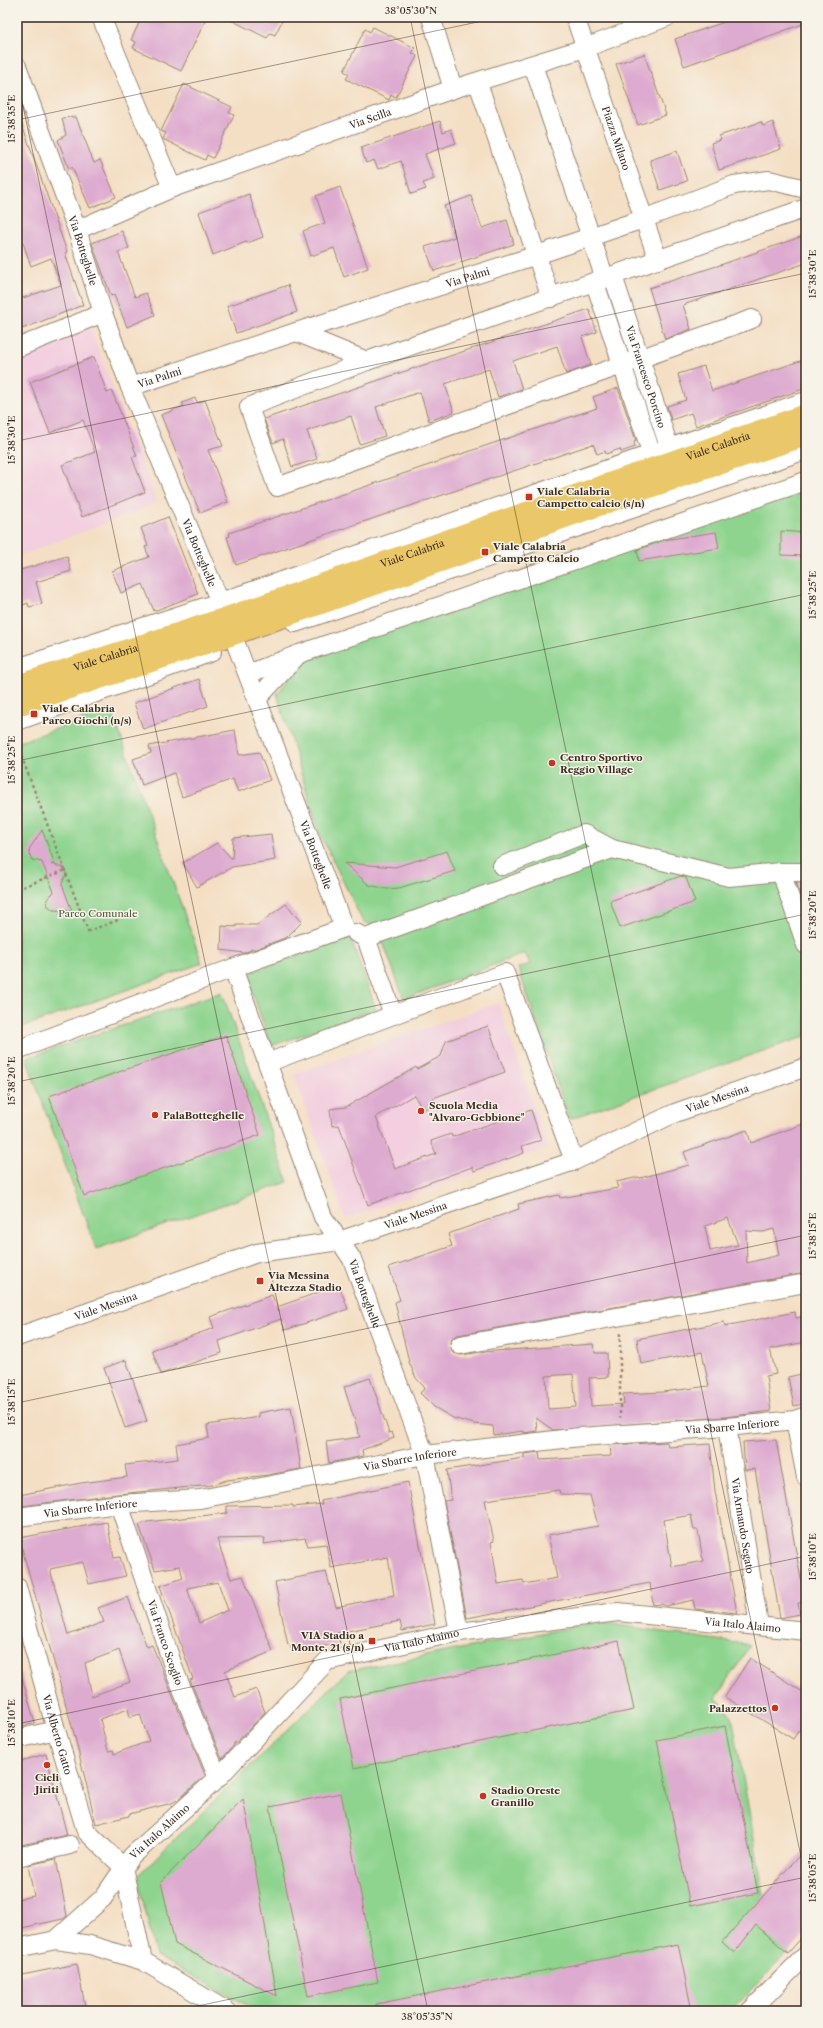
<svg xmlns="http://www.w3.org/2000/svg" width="823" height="2028" font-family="'Libre Caslon Text',serif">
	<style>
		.built { fill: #f3cfdf }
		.green { fill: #8ed48f; stroke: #647f56 }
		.building { fill: #deabd0; fill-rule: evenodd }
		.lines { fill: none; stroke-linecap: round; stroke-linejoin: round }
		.minor-casing { stroke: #988471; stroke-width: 20 }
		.major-casing { stroke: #988471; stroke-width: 24 }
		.path { stroke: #988471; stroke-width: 2.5; stroke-dasharray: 3 3; stroke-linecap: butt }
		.minor { stroke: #fff; stroke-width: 18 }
		.major { stroke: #eac769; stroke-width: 22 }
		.ticks { fill: none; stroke: #3b2a1e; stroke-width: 1; stroke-opacity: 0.45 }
		.poi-dot { fill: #c8321e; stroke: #f7f3e8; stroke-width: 1.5 }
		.labels { text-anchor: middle; stroke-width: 3; stroke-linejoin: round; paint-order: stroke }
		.street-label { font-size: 10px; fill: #3b2a1e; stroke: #f7f3e8 }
		.poi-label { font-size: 10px; font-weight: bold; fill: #3b2a1e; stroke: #f7f3e8; text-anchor: start }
		.park-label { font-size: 10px; fill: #50543a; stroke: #f7f3e8 }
		.neatline { fill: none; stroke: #3b2a1e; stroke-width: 1.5 }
		.ticks-label { font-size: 10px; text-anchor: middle; fill: #3b2a1e }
	</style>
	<rect width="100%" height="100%" fill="#f7f3e8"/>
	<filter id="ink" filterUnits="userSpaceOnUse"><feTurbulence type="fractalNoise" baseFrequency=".025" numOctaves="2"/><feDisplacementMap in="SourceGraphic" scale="8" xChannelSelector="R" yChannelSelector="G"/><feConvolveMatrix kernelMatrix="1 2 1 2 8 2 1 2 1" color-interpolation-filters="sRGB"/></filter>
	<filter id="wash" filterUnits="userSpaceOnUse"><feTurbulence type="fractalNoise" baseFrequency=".012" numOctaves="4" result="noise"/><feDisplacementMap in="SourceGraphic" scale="16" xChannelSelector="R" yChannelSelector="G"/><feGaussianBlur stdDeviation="0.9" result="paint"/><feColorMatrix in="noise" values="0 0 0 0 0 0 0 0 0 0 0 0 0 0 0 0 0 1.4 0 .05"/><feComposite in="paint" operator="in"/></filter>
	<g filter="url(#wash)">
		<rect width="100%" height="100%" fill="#f4dfc4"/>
		<path class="built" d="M90,328l67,175 -140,54v-201z
			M498,1003l50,145 -203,71 -51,-145z"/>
		<path class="green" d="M806,487v549l-237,83 -51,-151 12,-4 -5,-11 -121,46 -27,-73 -14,-4 -44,-90 -42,-138 31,-40z
			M111,709l91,254 -185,66v-286z
			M350,937l26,72 -105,37 -25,-72z
			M222,992l66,190 -192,67 -70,-191z
			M598,1622l152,23 -34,53 16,18 32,179 24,58 -58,58h-472l-102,-55 -19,-80 211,-205z"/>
		<g id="blocks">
			<path class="building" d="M142,17h65l-26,54 -48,-23 3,-6 -5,-2z
				M225,17h59l-9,18 -5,-2 -3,5z
				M739,17h67v6l-122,43 -9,-27z
				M373,27l42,21 -3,5 5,3 -21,41 -5,-2 -2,5 -43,-21 3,-5 -5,-3 21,-42 5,3z
				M644,54l22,61 -28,10 -22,-61z
				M184,84l48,23 -3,6 5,2 -21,43 -6,-3 -2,5 -42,-21 3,-6 -5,-2z
				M19,116l48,136 -2,1 18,52 -66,26v-31l44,-15 -10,-27 -20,8 -10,-29 -4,1v-121z
				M76,117l18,46 6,-3 16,37 -26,11 -18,-41 -3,2 -11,-29 8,-5 -4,-17z
				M440,121l3,11 8,-3 5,14 -31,11 9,25 -11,4 3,6 -15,5 -10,-33 -23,8 -4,-9 -8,3 -5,-15z
				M761,122l2,4 10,-4 8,27 -62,21 -8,-27 10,-3 -2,-4z
				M677,151l10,30 -27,9 -10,-30z
				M340,187l28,81 -24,9 -10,-29 -23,8 -8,-25 22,-8 -9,-27z
				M249,194l14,43 -16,6 -1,-1 -33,13 -14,-43z
				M471,196l11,32 25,-8 7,24 -80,27 -9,-24 30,-10 -11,-31z
				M122,231l7,17 -11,4 17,45 11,-4 9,22 -28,12 -13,-32 -3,1 -19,-53z
				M806,235v28l-123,42 8,24 -26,10 -16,-51 74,-24z
				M288,285l9,27 -61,21 -9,-27z
				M589,309l8,23 -15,5 9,28 -25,9 -9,-28 -44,15 9,28 -24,8 -9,-28 -44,15 9,28 -25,9 -9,-29 -44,15 9,29 -25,8 -9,-28 -44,15 10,28 -25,8 -9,-28 -10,4 -9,-24z
				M94,357l13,36 5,-2 25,65 -5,1 13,35 -63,25 -20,-52 33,-13 -12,-32 -33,13 -20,-51z
				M806,359v29l-110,38 -5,-13 -20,7 -4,-14 19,-6 -8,-26 26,-8 8,25z
				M618,388l18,53 -2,1 1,5 -14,5 -1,-3 -14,5 -1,-3 -8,3 -4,-10 -357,121 -9,-28 3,-1 -1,-3 368,-125 -4,-11z
				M195,398l3,5 7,-3 18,46 -15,4 20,52 -28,11 -39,-98 23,-9 -2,-3z
				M168,517l30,77 -44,17 -11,-27 -22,9 -9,-22 37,-14 -4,-10 3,-1 -7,-18z
				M781,531l25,2v23l-25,-1z
				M716,532l3,16 -80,13 -2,-11 27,-10z
				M67,556l4,15 -35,11 6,22 -13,3 -1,-4 -8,3 -3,-11v-24z
				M199,679l9,27 -65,23 -9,-26z
				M235,730l4,25 20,-3 11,28 -32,12 -5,-13 -51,18 -8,-24 -32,12 -9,-26 18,-6 -2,-7z
				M42,830l13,34h-4l14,4 1,6 -4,10 10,27 -19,-1 -6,-5 1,-7 6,-6 -12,-30 -10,-2 -3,-7 1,-5z
				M271,834l4,26 -43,7 -35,20 -14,-24 34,-20 15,16 1,-21z
				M447,851l8,20 -56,17 -12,1 -18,-4 -25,-22 51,4z
				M681,876l5,2 9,24 -75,26 -10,-27z
				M796,882h10v31z
				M286,904l16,18 -15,15 -31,12h-5v1l-7,3 -23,-3 1,-24 14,1v-2h21z
				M488,1026l17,46 -72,26 3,5 -13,7 -9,-15 -38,22 19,52 41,-15 -5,-13 20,-7 1,3 79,-27 10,30 -19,6 2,7 -50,18 -2,-4 -104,38 -29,-80 -7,1 -2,-17 16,-2 70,-40 1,2 24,-13 5,-15z
				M226,1035l34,100 -176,61 -35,-100z
				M806,1123v150l-348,62 -5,2 -3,5 2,10 9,3 20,-3 112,-8 2,9h12l1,24 -19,1 2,28 33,-2 -1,-10 40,-2 46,-6 -7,-34 -61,12 -4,-25 87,-17 1,4 70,-14 1,6 10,-2v26l-36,7 6,25 -10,2 5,35 -45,6 -173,13 -17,-12 1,13 -13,2v-2l-30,4 -1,-9 -19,-2 -21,-6 -19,-11 -14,-14 5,-5 -9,-10 -7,-16 -14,-60 5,-2 -11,-33 63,-21 -4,-12 71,-25 -1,-5 41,-9 1,3 58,-10 -2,-6 23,-5 1,1 49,-13 -5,-13 63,-22 4,13zM728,1218l10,27 -28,6 -5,-25zM774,1229l5,26 -32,8 -1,-32 17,1zM573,1374l3,33 -28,2 -2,-33z
				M339,1285l9,24 -63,21 -4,-11 -62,22 3,12 -61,21 -9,-24 62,-22 -4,-11 62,-22 7,16 -2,-4z
				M126,1360l21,61 -22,7 -21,-60z
				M806,1373v30l-12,3 -6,-29z
				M370,1378l19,55 3,-1 2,6 -32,12 1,6 -34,7 -3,-21 34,-5 -16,-50z
				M291,1407l10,62 -33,6 -41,5 -15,5 -94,9 -97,12 -2,-11 62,-12 46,-6 -2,-12 53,-6 -2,-15 33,-6 -2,-13 52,-8 -1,-4z
				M776,1440l29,162 -7,1 2,11 -20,4 -25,-149 -10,1 -2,-28z
				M667,1442l1,5 42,-3 5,47 22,122 -42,-4 -2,-9 -27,6 -4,-2 -9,1 -3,-22 -183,35 -23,-117 7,-1 -4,-30 77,-12v-4l15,-2 1,8 71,-4 -1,-11zM559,1490l1,4 30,1 8,31 -50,9 9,43 -33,6 -1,-4 -25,4 -7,-42 3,-1 -9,-41zM691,1515l3,15h4l5,31 -31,6 -8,-47z
				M408,1482l27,142 -33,7 -2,-10 -63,12 3,10 -48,9 -2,-8 -2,1 -13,-63 51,-10 10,35 58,-12 -6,-38 -57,11 -5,-24 -18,2 -3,-8 -41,6 1,-6 -48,1 14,40 12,-3 30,75 -48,20 10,26 21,-8 9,23 -28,30 -3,1v2l-12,14 -32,-79 3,-1 -33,-93 23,-8 -3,-12 -25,4 -16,-45 8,-3 80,-9v-7l66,-1v2l29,-3 -1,-3zM218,1582l10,28 -29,13 -12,-35z
				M107,1522l7,36 6,-1 6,19 -37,8 -6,-22 -33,7 18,66 36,-13 -6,-14 30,-11 19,50 5,-2 53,130 -26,24 -7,4 -43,11v2l-33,8 -21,-87 -56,-199zM119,1650l11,32 -38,14 -7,-33zM128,1709l2,8 10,-3 9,27 -35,13 -1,-4 -5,1 -8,-32z
				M619,1641l15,69 -280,58 -14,-69z
				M750,1658l56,36v26l-13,19 -68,-42z
				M17,1674h4l14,49 -18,5z
				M725,1726l33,167 -68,13 -33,-166z
				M46,1754l21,81 -50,11v-84z
				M341,1793l37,189 -70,14 -38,-189z
				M243,1799l4,20 30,177 -102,-52 -14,-62z
				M806,1848v85l-18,20 -32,-28 -22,28 -12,-11z
				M56,1859l11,57 -4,3 -46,10v-30l17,-3 -6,-31z
				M678,1944l14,67h-315l-1,-7z
				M77,1964l9,47h-69v-35z"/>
		</g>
	</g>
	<g filter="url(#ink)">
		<use href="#blocks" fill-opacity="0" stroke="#988471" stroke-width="1"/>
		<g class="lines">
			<defs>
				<g id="minor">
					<path d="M101,17l71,171"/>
					<path d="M431,17l22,72"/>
					<path id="s1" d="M575,17l83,243"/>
					<path d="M533,65l72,214"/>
					<path id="s2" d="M17,66l60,164 26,83 27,74 90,215 124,326 -111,40 90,249 29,42 73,196 34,177"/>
					<path d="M478,83l73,215"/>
					<path id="s3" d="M77,230l95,-42 281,-99 132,-41 82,-31"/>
					<path id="s4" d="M613,276l60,183"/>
					<path d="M595,283l60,181"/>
					<path d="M752,319l-475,168 -28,-80 118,-46 439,-153"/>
					<path d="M296,332l71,29"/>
					<path d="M17,348l86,-35"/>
					<path id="s5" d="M130,387l166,-55 241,-77 106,-36 91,-34 35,-5 37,9"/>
					<path d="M295,623l511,-173"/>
					<path d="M17,668l203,-66 586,-201"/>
					<path d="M248,674l51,-20 507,-173"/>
					<path d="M258,698l38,-41"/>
					<path d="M17,721l195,-69"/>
					<path d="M502,866l82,-32 28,15"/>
					<path d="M781,872h25"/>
					<path d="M366,938l246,-89 117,28 52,-5 25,73"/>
					<path d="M393,1015l112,-42 69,188"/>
					<path d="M17,1050l216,-82"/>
					<path d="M267,1063l126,-48 -27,-77 -10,-5"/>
					<path id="s6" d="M17,1337l240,-84 82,-12 235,-80 101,-48 131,-46"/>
					<path d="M460,1345l346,-62"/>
					<path d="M795,1420l11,57"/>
					<path id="s7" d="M727,1427l32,198"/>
					<path id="s8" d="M119,1504l56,168 43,106"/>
					<path id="s9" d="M17,1517l102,-13 81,-5 225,-44 155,-18 147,-10 68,-7 11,-4"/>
					<path id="s10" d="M17,1587l39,143 30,101 37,36"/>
					<path d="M17,1739l39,-9"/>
					<path d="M17,1857l53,-12"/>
					<path d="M123,1867l20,94"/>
					<path id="s11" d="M56,1940l47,-42 29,-42 86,-78 109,-117 132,-29 159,-20 188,19"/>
					<path d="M17,1948l39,-8 34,5 53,16 84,50"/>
					<path d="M750,2011l56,-56"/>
				</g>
				<g id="major">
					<path id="s12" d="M17,686l210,-68 579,-203"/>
					<path d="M17,705l216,-71 428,-151 145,-48"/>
				</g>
			</defs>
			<use href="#minor" class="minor-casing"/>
			<use href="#major" class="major-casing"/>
			<path class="path" d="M17,745l71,186 28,-10 5,-5
				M17,889l49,-19
				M620,1333v85"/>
			<use href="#minor" class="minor"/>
			<use href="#major" class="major"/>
		</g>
	</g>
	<path class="ticks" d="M410,17l396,1863M17,78l411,1933M17,120l484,-103M17,441l789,-168M17,761l789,-167M17,1082l789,-168M17,1403l789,-168M17,1724l789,-168M17,1987l5,24M174,2011l632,-134"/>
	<g class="poi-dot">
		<rect x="525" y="493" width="8" height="8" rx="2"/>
		<rect x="481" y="548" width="8" height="8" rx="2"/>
		<rect x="30" y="710" width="8" height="8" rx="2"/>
		<circle cx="552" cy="763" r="4"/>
		<circle cx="421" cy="1111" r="4"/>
		<circle cx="155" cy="1115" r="4"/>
		<rect x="256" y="1277" width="8" height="8" rx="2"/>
		<rect x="368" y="1637" width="8" height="8" rx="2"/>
		<circle cx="775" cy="1708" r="4"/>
		<circle cx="47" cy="1765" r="4"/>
		<circle cx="483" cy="1796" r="4"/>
	</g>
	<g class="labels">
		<g class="street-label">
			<text dy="4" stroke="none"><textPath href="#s3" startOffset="314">Via Scilla</textPath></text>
			<text dy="4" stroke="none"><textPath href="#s1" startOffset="128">Piazza Milano</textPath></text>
			<text dy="4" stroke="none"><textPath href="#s2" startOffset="196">Via Botteghelle</textPath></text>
			<text dy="4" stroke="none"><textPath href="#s5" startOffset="355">Via Palmi</textPath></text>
			<text dy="4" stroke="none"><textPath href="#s5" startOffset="31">Via Palmi</textPath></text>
			<text dy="4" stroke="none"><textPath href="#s4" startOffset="106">Via Francesco Porcino</textPath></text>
			<text dy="4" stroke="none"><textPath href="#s12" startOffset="741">Viale Calabria</textPath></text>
			<text dy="4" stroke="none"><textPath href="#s2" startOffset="520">Via Botteghelle</textPath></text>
			<text dy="4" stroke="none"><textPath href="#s12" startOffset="417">Viale Calabria</textPath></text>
			<text dy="4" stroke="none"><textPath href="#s12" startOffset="93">Viale Calabria</textPath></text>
			<text dy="4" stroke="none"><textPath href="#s2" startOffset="844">Via Botteghelle</textPath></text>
			<text dy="4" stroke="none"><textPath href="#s6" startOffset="742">Viale Messina</textPath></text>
			<text dy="4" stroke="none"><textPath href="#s6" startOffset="418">Viale Messina</textPath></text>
			<text dy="4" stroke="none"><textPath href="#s2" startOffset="1393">Via Botteghelle</textPath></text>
			<text dy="4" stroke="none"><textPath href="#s6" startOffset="94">Viale Messina</textPath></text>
			<text dy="4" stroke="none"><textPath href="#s9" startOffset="722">Via Sbarre Inferiore</textPath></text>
			<text dy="4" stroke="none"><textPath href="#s9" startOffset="398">Via Sbarre Inferiore</textPath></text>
			<text dy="4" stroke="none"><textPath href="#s9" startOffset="74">Via Sbarre Inferiore</textPath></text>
			<text dy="4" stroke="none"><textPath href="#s7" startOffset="100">Via Armando Segato</textPath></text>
			<text dy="4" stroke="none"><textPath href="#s11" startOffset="811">Via Italo Alaimo</textPath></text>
			<text dy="4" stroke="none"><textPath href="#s11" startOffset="487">Via Italo Alaimo</textPath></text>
			<text dy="4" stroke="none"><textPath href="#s8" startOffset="146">Via Franco Scoglio</textPath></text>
			<text dy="4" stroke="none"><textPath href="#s10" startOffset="153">Via Alberto Gatto</textPath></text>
			<text dy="4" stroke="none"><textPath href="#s11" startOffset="151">Via Italo Alaimo</textPath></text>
		</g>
		<g class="poi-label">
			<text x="537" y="495">Viale Calabria<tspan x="537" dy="12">Campetto calcio (s/n)</tspan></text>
			<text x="493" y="550">Viale Calabria<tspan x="493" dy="12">Campetto Calcio</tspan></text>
			<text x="42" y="712">Viale Calabria<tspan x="42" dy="12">Parco Giochi (n/s)</tspan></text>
			<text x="560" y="761">Centro Sportivo<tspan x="560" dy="12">Reggio Village</tspan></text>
			<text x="429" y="1109">Scuola Media<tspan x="429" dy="12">"Alvaro-Gebbione"</tspan></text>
			<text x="163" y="1119">PalaBotteghelle</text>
			<text x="268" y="1279">Via Messina<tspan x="268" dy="12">Altezza Stadio</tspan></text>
			<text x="364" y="1639" text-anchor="end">VIA Stadio a<tspan x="364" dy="12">Monte, 21 (s/n)</tspan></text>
			<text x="767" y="1712" text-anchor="end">Palazzettos</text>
			<text x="47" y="1781" text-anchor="middle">Cicli<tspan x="47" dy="12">Jiriti</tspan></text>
			<text x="491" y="1794">Stadio Oreste<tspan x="491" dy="12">Granillo</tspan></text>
		</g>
		<g class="park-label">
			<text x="98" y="917">Parco Comunale</text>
		</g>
	</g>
	<rect width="823" height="2028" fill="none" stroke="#f7f3e8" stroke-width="44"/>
	<rect x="22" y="22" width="779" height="1984" class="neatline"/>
	<g class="ticks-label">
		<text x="411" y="14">38°05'30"N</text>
		<text transform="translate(11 119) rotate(-90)" y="4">15°38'35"E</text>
		<text transform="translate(812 274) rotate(-90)" y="4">15°38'30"E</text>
		<text transform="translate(11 440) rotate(-90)" y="4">15°38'30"E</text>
		<text transform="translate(812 595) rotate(-90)" y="4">15°38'25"E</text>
		<text transform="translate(11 760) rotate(-90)" y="4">15°38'25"E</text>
		<text transform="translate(812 915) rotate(-90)" y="4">15°38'20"E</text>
		<text transform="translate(11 1081) rotate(-90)" y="4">15°38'20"E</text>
		<text transform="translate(812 1236) rotate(-90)" y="4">15°38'15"E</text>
		<text transform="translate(11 1402) rotate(-90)" y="4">15°38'15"E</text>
		<text transform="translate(812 1557) rotate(-90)" y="4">15°38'10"E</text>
		<text transform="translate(11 1723) rotate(-90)" y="4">15°38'10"E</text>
		<text transform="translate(812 1878) rotate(-90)" y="4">15°38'05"E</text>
		<text x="427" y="2020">38°05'35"N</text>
	</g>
</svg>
